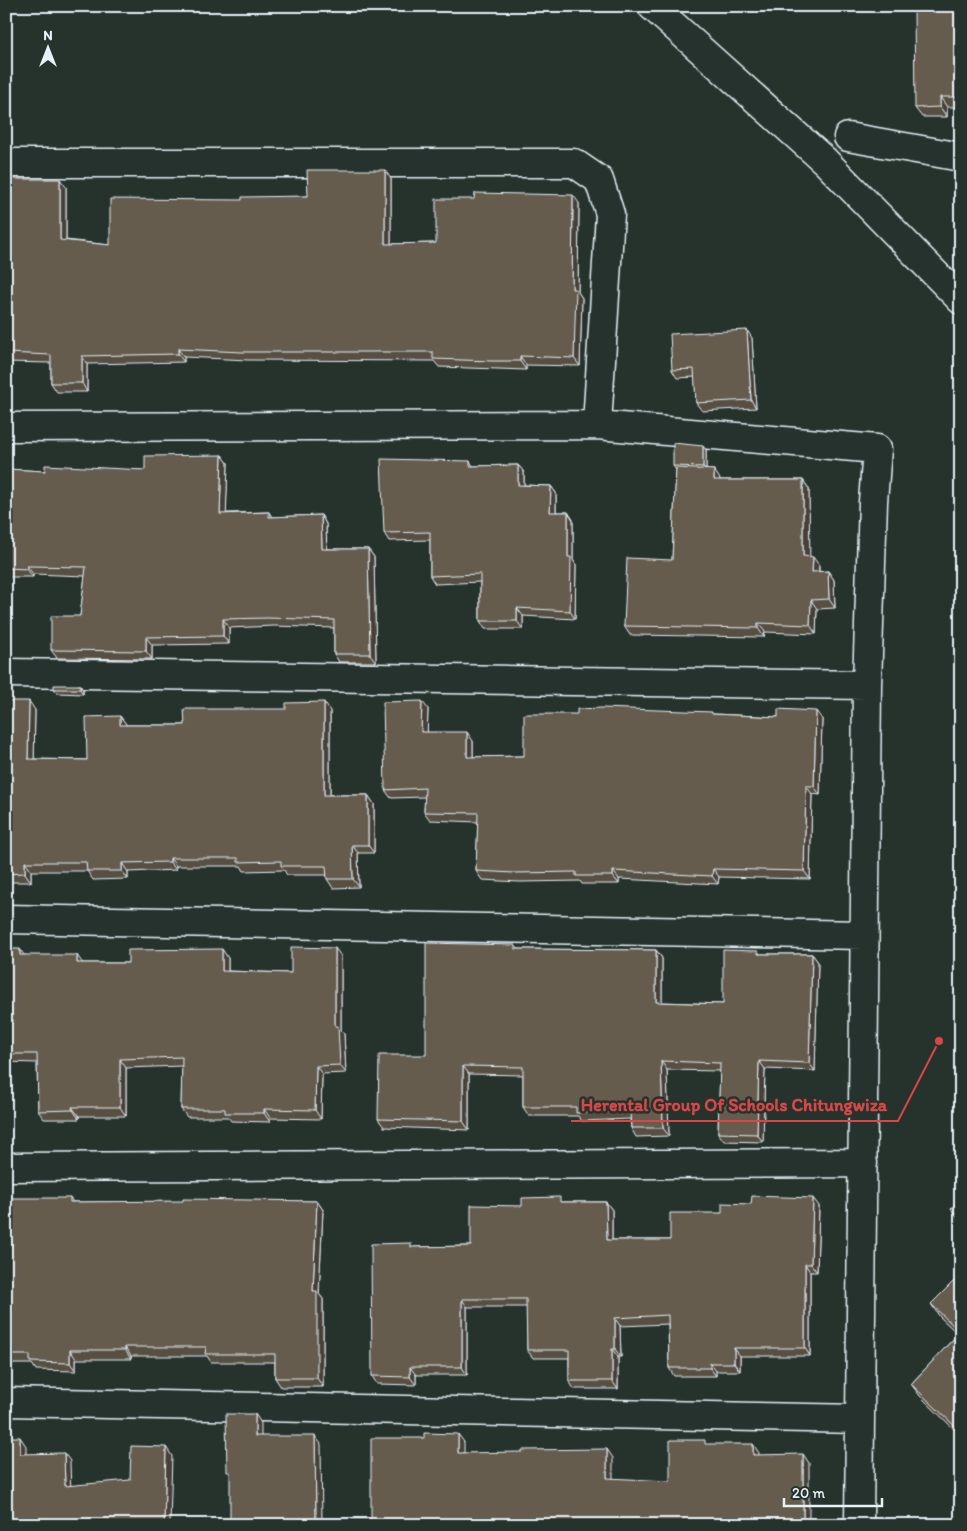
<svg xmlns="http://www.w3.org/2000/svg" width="967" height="1531" font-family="Itim,sans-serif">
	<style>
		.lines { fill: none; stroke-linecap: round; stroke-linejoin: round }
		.minor-casing { stroke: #e8f1f8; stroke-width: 31 }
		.minor { stroke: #26332d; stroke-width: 28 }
		.wall { fill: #574f43; stroke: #e8f1f8 }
		.shaded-wall { fill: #474037; stroke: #e8f1f8 }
		.building { fill: #655c4e; stroke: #e8f1f8 }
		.leader { fill: none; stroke: #d94647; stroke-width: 2 }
		.callout-dot { fill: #d94647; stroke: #26332d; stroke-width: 2 }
		.callout-label { font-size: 18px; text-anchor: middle; font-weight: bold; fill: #d94647; stroke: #26332d; stroke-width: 5; stroke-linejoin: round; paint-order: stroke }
	</style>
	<rect width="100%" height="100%" fill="#26332d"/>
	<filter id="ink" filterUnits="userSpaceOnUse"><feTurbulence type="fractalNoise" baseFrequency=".02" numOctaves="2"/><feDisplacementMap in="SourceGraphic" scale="10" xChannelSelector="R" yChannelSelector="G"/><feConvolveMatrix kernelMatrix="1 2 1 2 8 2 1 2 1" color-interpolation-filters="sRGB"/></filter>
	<g filter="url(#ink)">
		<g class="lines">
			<defs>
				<path id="minor" d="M652,6l173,155 136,139
					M848,137l113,20
					M6,163h568l25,17 11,34 -13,211
					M6,427l591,-2 280,24 -4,53 -6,183 -8,840
					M6,673l861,12
					M6,919l857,16
					M6,1167l857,-4
					M6,1402l854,17"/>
			</defs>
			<use href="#minor" class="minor-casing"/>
			<use href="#minor" class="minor"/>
		</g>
		<path class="wall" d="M961,6v101h-14v10h-25l-7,-9z
			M391,179v65l45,-1 143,-40 -1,89 4,6 -2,68 -54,-1v5l-28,-1 -59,-2 -5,-6 -186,-1 -64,-3v5l-97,2v28h-30l-6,-9v-20l-45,-1v-124h4l56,-51v53l44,5 132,-45 66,-4z
			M752,338l4,70 -54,3 -6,-8 -1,-26 -18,1 -5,-8z
			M706,450v20h8l6,10h83l6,9v67l10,9v7l9,-1 6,9 1,28 -18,1 -1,25 -51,-2 -1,5 -134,-2 -6,-9 48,-66 4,-90 -3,-4z
			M222,455l6,8 -2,50 43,-1 3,5 49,-2 5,9 1,25h41l6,8 2,105h-37l-5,-8v-26l-60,-2 -45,2v16l-77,1v14l-95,-1 -6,-8 29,-34 5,-40 -52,-2v3h-27v-108l39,2 100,-1z
			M470,461l3,5 45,-1 6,7v13l27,1 5,7v19h12l5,8v40l3,5 -1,54 -52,-3v13h-38l-5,-8v-39l-45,2 -5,-8v-36l-41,1 -5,-8z
			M80,685l3,5v4l-26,-1 -3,-4z
			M6,701l29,9 -1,49 53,1 33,-44 6,9h59l145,-14v84h38l6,9v49h-16l1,34 -26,1 -6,-9v-4h-40l-3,-5 -40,1 -3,-5h-65v4l-48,2v7l-35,1 -6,-9h-56v11h-25z
			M428,709l-1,23 46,9v16l51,-1 190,-42 108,5 -2,76 -8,-1 -2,85 -91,-2 -1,7 -99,-5v5h-37l-2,-3 -60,1 -38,-2 -6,-9 2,-49 -48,-2 -6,-8 1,-15 -34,1 -6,-8z
			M515,945l3,4 138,1 6,8v44l61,2 35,-53 2,3h52l6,8 -3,109 -50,-2 -2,73 -39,-1 -6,-8 2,-62 -53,-1 2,66 -33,1 -5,-9 -1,-9 -48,2 -4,-5h-49l-6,-9v-32l-54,-1v56l-85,-3 -6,-8 48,-64z
			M6,949l18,6 59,8h45l100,-5v13l63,2 50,-17v74l3,4 2,39 -24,1 -1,45 -51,-1v4l-39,-1 -3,-4h-41l-6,-8 1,-43 -56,2v48h-47v3h-35l-6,-8 -1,-48 -31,-1z
			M70,1198l3,4 244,-1 6,9 -4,84 4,5v88h-42l-6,-9v-16h-64l-4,-6h-76v3h-55v12l-40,-1 -4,-6h-26v-126z
			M961,1198v25l-10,-14z
			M563,1202h43l6,8v30h58l52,-27 97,-7 -2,66h-7v84h-70v15h-24v5h-42l-5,-8 -1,-44 -48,2 1,31h-3v32h-44l-5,-8v-23h-36l-6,-8v-43h-60v68h-51v10l-39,-1 -5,-8 42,-129 57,-1 51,-40z
			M961,1274v162l-41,-40 -9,-12 47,-50 -18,-17 -9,-13z"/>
		<path class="shaded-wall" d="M940,97l7,10v10l-7,-10z
			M385,170l6,9v74l-6,-9z
			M60,179l6,8v61l-6,-8z
			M573,195l6,8 -1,89 4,6 -2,68 -6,-8 -2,-69z
			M747,330l5,8 4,70 -5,-8z
			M178,349l6,8v5l-6,-8z
			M82,356l5,8v28l-5,-9z
			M520,356l6,9v5l-6,-9z
			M703,446l3,4v21l-3,-4z
			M222,455l6,8 -2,59 -6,-8z
			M518,465l6,7v20l-6,-7z
			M714,470l6,9v10l-6,-9z
			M803,480l6,9 1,76 -7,-9z
			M551,486l5,7v26l-6,-7z
			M568,512l5,8v40l3,5 -1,54 -5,-8 -2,-54z
			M321,515l5,9 1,33 -5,-8z
			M368,549l6,8 2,105 -6,-8z
			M813,557l6,8 -1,16 -6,-9z
			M27,566l6,8v3l-6,-8z
			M828,571l6,9 1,28 -6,-9z
			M811,600l6,9 -1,25 -6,-9z
			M517,608l6,8v13l-6,-8z
			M223,619l6,9v16l-6,-8z
			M758,623l7,9 -1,5 -6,-9z
			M146,637l6,8v14l-6,-8z
			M80,685l3,5v4l-3,-5z
			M29,701l6,9 -1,57 -6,-8z
			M422,701l6,8 -1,32 -6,-9z
			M324,702l6,9v93l-6,-9z
			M816,711l6,8 -2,76 -6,-9z
			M120,716l6,8v10l-6,-9z
			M467,732l6,9v25l-6,-9z
			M806,786l6,8 -2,85 -6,-8z
			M368,795l6,9v49l-6,-8z
			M352,845l6,8 1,34 -6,-8z
			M170,858l6,8v4l-6,-8z
			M25,862l6,9v11l-6,-9z
			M122,863l6,9v7l-6,-8z
			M713,869l6,8 -1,7 -6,-8z
			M613,871l6,8v5l-6,-8z
			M335,948l6,8v74l3,4 2,39 -6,-8 -5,-39z
			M20,949l6,9 -6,-3z
			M222,949l6,9v21l-6,-8z
			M656,950l6,8v52l-6,-8z
			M812,954l6,8 -3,109 -6,-8z
			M77,955l6,9 -6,-1z
			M120,1059l6,9v48l-6,-9z
			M661,1061l6,9 2,66 -6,-8z
			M759,1061l6,8 -2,73 -6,-8z
			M316,1066l6,8 -1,45 -6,-9z
			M463,1066l6,8v56l-6,-9z
			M72,1107l7,9v3l-6,-9z
			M264,1109l6,9v4l-6,-9z
			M813,1198l6,8 -2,66 -6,-8z
			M317,1201l6,9 -4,84 4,5v88l-6,-9 -4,-87z
			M606,1202l6,8v39l-5,-9z
			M805,1264l5,8v84l-5,-8z
			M462,1299l5,8v68l-5,-8z
			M615,1318l5,8 1,31 -6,-8z
			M125,1347l6,9v3l-6,-9z
			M734,1348l6,8v15l-6,-8z
			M612,1349l6,8v32l-6,-8z
			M70,1350l6,9v12l-6,-8z
			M710,1363l6,8v5l-6,-8z
			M410,1367l6,8v10l-6,-8z
			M255,1414l6,9v22l-6,-9z
			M458,1434l6,8v20l-6,-9z
			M315,1436l6,8 1,81h-6z
			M20,1437l6,9v16l-6,-8z
			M753,1444l6,9v11l-6,-9z
			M166,1447l6,9 -2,69h-6z
			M607,1449l6,9v29l-6,-9z
			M64,1453l6,8 1,34 -6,-9z
			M803,1454l6,9v62h-6z"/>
		<path class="building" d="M914,6h47v91h-21v10l-25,1z
			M307,170h78v74l51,-1v-44h38l1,-6 98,2 -1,94h4l-2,69 -54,-2v5h-28l-59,-2v-7h-191l-64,-3v5l-96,2v27h-31v-28l-45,-2v-115h4v-59h50v61l50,5v-46l132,1v-3l66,-1z
			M747,330l4,70 -55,3 -2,-34 -22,1 -2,-36z
			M673,443l30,3v21l-30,-1z
			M222,455l-2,59 49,-2v5l52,-2 1,34h46l2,105h-36v-34l-66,-2 -45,1v17l-77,1v14l-95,-1v-34h29l6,-49 -59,-1v3l-21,-1v-99l39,2v-6l100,5v-14z
			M381,459l89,2v5l48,-1v20l33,1 -1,26h18v45h3l-1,54 -53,-3v13h-37v-47l-50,2v-44l-46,1z
			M676,468l38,2v10h89v76l10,1 -1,15 16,-1 1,28 -18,1 -1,25 -52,-2v5l-134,-2 3,-68 45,2z
			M54,685h26v4h-26z
			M6,701h23l-1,58 59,1 -1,-43 34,-1v9h65l-1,-16h102v-6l38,-1v93h44v50h-16l1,34h-26l-1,-13h-45v-5l-43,1v-4h-68v4l-48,1v8h-35l-1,-9h-61v11l-19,1z
			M422,701l-1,31h46v25l57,-1v-42h53v-5l25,-1 110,4v2l66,3v-8l38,2 -2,75h-8l-2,85 -91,-2 -1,7 -99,-5v5h-37v-4l-62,1 -38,-2 2,-58 -54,-1 1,-24 -40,2 -2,-88z
			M426,943l89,2v4l141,1v52l67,2v-54l35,1v3h54l-3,109 -50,-2 -2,73 -39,-1 2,-70 -59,-2 2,67h-32l-1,-17 -54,2v-6h-53v-40l-60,-1v55l-85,-2 1,-64h47z
			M291,947l44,1v78h3l2,39 -24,1 -1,44 -51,-1v4h-39v-4h-44l1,-52 -62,2v48h-48l1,3 -35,1 -1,-57h-31v-105h14v6h57v8h51v-13l94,-1v22l69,2z
			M752,1196l61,2 -2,66h-6v84h-71v15h-24v5h-41l-1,-53 -53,3v31h-3v32h-43v-31h-42l-1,-51h-64v68h-52v10l-38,-1 -1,-132 40,-1v4l60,-1v-41l51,1v-8l38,-1v5h46l1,38h63v-27h52v-10l29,1z
			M8,1198h62v4l113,-1v-2l134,2 -4,90h4v87h-42v-24h-70l1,-7h-81v3h-55v13l-40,-1v-7h-24v-117h1z
			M961,1198v21l-10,-10z
			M961,1274v158l-50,-48 49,-52 -29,-28z
			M226,1414h29v22h60l1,89h-86v-53h-3z
			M424,1433l34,1v19l64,-1v-2l85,-1v29l63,3v-41h35v4h48v11l50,-1v71h-451v-6h19v-81h53z
			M6,1437h14v17l44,-1 1,33 65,-6 1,-34 35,1 -2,78h-158z"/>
	</g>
	<path class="leader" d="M939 1041L898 1121H571"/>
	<circle class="callout-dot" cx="939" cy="1041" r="5"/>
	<g class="callout-label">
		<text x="734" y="1111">Herental Group Of Schools Chitungwiza</text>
	</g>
	<rect width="967" height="1531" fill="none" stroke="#26332d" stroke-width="25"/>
	<rect x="12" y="12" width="942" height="1506" fill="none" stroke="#e8f1f8" stroke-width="2" filter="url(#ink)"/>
	<g transform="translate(48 48)" stroke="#26332d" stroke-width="4" paint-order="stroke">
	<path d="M0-4L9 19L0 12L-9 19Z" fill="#e8f1f8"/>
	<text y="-8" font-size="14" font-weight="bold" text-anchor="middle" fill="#e8f1f8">N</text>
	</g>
	<path d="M784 1498v8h98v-8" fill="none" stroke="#e8f1f8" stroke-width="2.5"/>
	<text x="792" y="1498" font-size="15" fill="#e8f1f8" stroke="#26332d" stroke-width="4" paint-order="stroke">20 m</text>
</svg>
